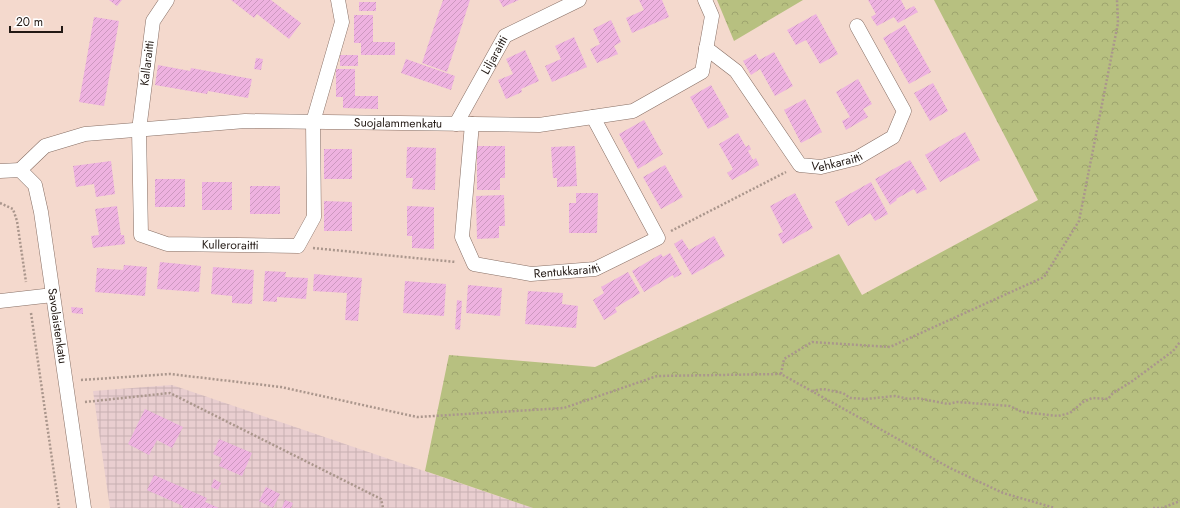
<svg xmlns="http://www.w3.org/2000/svg" width="1180" height="508" font-family="Jost,sans-serif">
	<style>
		.industrial { fill: url(#industrial-grid) }
		.forest { fill: url(#forest-crowns) }
		.building { fill: url(#building-hatch) }
		.lines { fill: none; stroke-linecap: round; stroke-linejoin: round }
		.minor-casing { stroke: #876f65; stroke-width: 15 }
		.path { stroke: #aa968c; stroke-width: 2.5; stroke-dasharray: 2 2; stroke-linecap: butt }
		.minor { stroke: #fff; stroke-width: 14 }
		.labels { text-anchor: middle; stroke-width: 3; stroke-linejoin: round; paint-order: stroke }
		.street-label { font-size: 12px; fill: #221914; stroke: #fff }
	</style>
	<defs>
		<pattern id="industrial-grid" width="8" height="8" patternUnits="userSpaceOnUse"><rect width="8" height="8" fill="#e9ced0"/><path d="M0 4h8M4 0v8" fill="none" stroke="#c8b0b2"/></pattern>
		<pattern id="forest-crowns" width="20" height="18" patternUnits="userSpaceOnUse"><rect width="20" height="18" fill="#b7c080"/><path d="M2 6a3 3 0 1 1 6 0M12 15a3 3 0 1 1 6 0" fill="none" stroke="#9da46e"/></pattern>
		<pattern id="building-hatch" width="6" height="6" patternUnits="userSpaceOnUse"><rect width="6" height="6" fill="#eeb2e0"/><path d="M-1 1l2-2M0 6l6-6M5 7l2-2" fill="none" stroke="#cc98bf"/></pattern>
	</defs>
	<rect width="100%" height="100%" fill="#f4d9cd"/>
	<path class="industrial" d="M172,385l361,123h-423l-17,-117z"/>
	<path class="forest" d="M717,0h86l-69,41z
		M934,0h246v508h-647l-108,-37 24,-116 146,12 244,-113 23,41 176,-95z"/>
	<path class="building" d="M109,0h13l-5,6z
		M231,0h40l30,23 -12,16 -32,-25 -3,4z
		M443,0h27l-23,72 -25,-9z
		M499,0h20l-16,7z
		M639,0h23l7,17 -37,16 -6,-15 18,-8z
		M868,0h33l5,10 8,-4 4,6 -20,11 -4,-6 -17,9 -6,-9 5,-3z
		M359,2h17v9h-17z
		M816,14l22,40 -18,10 -14,-24 -10,5 -9,-15z
		M354,15h19v27h22v13h-34v-12h-7z
		M94,17l25,4 -15,85 -25,-4z
		M611,20l10,22 -7,4 4,8 -21,9 -7,-14 10,-5 -7,-15z
		M905,25l26,47 -22,12 -26,-46z
		M574,37l13,30 -35,15 -7,-16 16,-7 -6,-13z
		M525,50l14,31 -18,8 1,3 -16,7 -8,-19 15,-6 -7,-15z
		M774,52l19,34 -18,10 -15,-27 -9,6 -8,-14 13,-7 3,6z
		M340,55h18v11h-18z
		M256,58l7,1 -2,11 -7,-1z
		M406,59l49,17 -4,14 -50,-17z
		M158,65l32,6 1,-3 61,11 -4,19 -40,-7 -1,3 -52,-9z
		M336,69h19v27h23v13l-35,-1v-11h-7z
		M858,79l14,25 -9,5 5,8 -22,13 -4,-9 8,-4 -14,-25z
		M933,83l15,28 -18,10 -16,-28z
		M711,85l18,32 -21,12 -18,-32z
		M805,99l17,33 -21,11 -17,-33z
		M644,120l19,34 -25,15 -19,-35z
		M965,132l15,28 -40,22 -15,-27z
		M738,133l8,14 3,-2 2,4 -3,2 5,9 3,-2 3,7 -27,15 -5,-7 6,-4 -14,-25z
		M477,146h28v32h-5v12h-23z
		M575,146l2,40 -20,1v-9h-4l-2,-31z
		M407,147l29,1 -1,42 -23,-1 1,-11h-7z
		M324,149h28v30h-28z
		M910,160l17,29 -10,5 -3,-5 -18,10 1,1 -7,5 -15,-26z
		M111,161l4,33 -19,3 -2,-13 -18,3 -3,-21z
		M665,165l18,32 -22,12 -18,-32z
		M155,179h30v28h-30z
		M202,182h30v28h-30z
		M871,182l17,32 -13,7 -5,-8 -22,13 -13,-24z
		M250,186h30v28h-30z
		M576,193h22l-1,40h-28v-30h7z
		M795,193l18,35 -30,16 -5,-10 5,-2 -13,-26z
		M504,195l1,31h-6v12l-22,1 -1,-43z
		M324,201l28,1v29h-28z
		M117,206l4,29h3l1,9 -32,4 -2,-12 8,-1 -4,-26z
		M407,206l27,1v42l-22,-1v-12h-5z
		M714,236l11,20 -33,19 -18,-31 8,-5 7,11z
		M670,253l12,21 -8,4 -1,-3 -29,17 -12,-21 29,-17 2,3z
		M160,262l41,4 -2,26 -42,-3z
		M124,265l23,2 -2,29 -50,-4 2,-24 26,2z
		M213,267l41,3 -2,34 -20,-1v-7l-21,-2z
		M265,271l21,1 -1,5 23,1 -2,21 -29,-2v5l-14,-1z
		M628,272l12,21 -25,15 2,4 -13,8 -11,-20 11,-7 -3,-6z
		M314,274l48,4 -4,43 -13,-1 2,-27 -34,-2z
		M405,281l41,3 -2,32 -41,-3z
		M468,285l34,3 -2,28 -34,-3z
		M528,291l35,2 -1,11 16,2 -2,22 -51,-4z
		M457,300l5,1 -2,29 -5,-1z
		M71,307l12,1v6l-11,-1z
		M145,409l38,18 -11,21 -15,-8 -8,15 -21,-11z
		M219,439l33,14 -10,23 -23,-10 3,-8 -9,-4z
		M154,475l53,23 -2,4 14,6h-37l1,-2 -36,-16z
		M214,479l7,4 -3,7 -7,-3z
		M266,487l14,7 -7,14 -14,-7z
		M285,500l8,3 -2,5h-9z"/>
	<g class="lines">
		<defs>
			<g id="minor">
				<path id="s1" d="M167,0l-14,21 -14,109 2,105 26,9 131,2 16,-29 -1,-95 29,-100 -4,-22"/>
				<path id="s2" d="M706,48l30,23 64,94 21,2 36,-9 36,-21 11,-26 -47,-85"/>
				<path id="s3" d="M456,124l49,-88 74,-36"/>
				<path id="s4" d="M472,124l-10,113 12,27 57,10 64,-5 63,-31 -65,-121"/>
				<path id="s5" d="M20,170l25,-24 40,-12 160,-13 294,4 94,-14 69,-39 10,-56 -7,-16"/>
				<path id="s6" d="M0,171l20,-1 15,15 6,27 43,296"/>
				<path d="M0,301l53,-6"/>
			</g>
		</defs>
		<use href="#minor" class="minor-casing"/>
		<path class="path" d="M0,203l13,6 4,12 9,61
			M671,231l115,-59
			M313,248l143,14
			M31,313l28,195
			M781,374l3,-15 28,-17 78,5 154,-70 35,-56 39,-198 -1,-23
			M81,380l89,-6 111,13 136,30 147,-9 93,-32 124,-2 169,94 53,25 52,15
			M812,391l11,-2 20,4 7,5 16,1 29,-3 14,3 8,-1 31,6 9,-2 53,4 12,6 36,4 12,-3 13,-11 9,-4 16,1 5,-6 18,-11 42,-31 7,-9
			M85,402l85,-9 211,106 2,9
			M1153,508h9l18,-7"/>
		<use href="#minor" class="minor"/>
	</g>
	<g class="labels">
		<g class="street-label">
			<text dy="4" stroke="none"><textPath href="#s3" startOffset="79">Liljaraitti</textPath></text>
			<text transform="translate(147 63) rotate(-83)" y="4">Kallaraitti</text>
			<text dy="4" stroke="none"><textPath href="#s5" startOffset="390">Suojalammenkatu</textPath></text>
			<text dy="4" stroke="none"><textPath href="#s2" startOffset="189">Vehkaraitti</textPath></text>
			<text dy="4" stroke="none"><textPath href="#s1" startOffset="331">Kulleroraitti</textPath></text>
			<text dy="4" stroke="none"><textPath href="#s4" startOffset="237">Rentukkaraitti</textPath></text>
			<text dy="4" stroke="none"><textPath href="#s6" startOffset="184">Savolaistenkatu</textPath></text>
		</g>
	</g>
	<path d="M10 26v6h52v-6" fill="none" stroke="#221914" stroke-width="2"/>
	<text x="16" y="26" font-size="12" fill="#221914" stroke="#ffffff" stroke-width="3" paint-order="stroke">20 m</text>
</svg>
